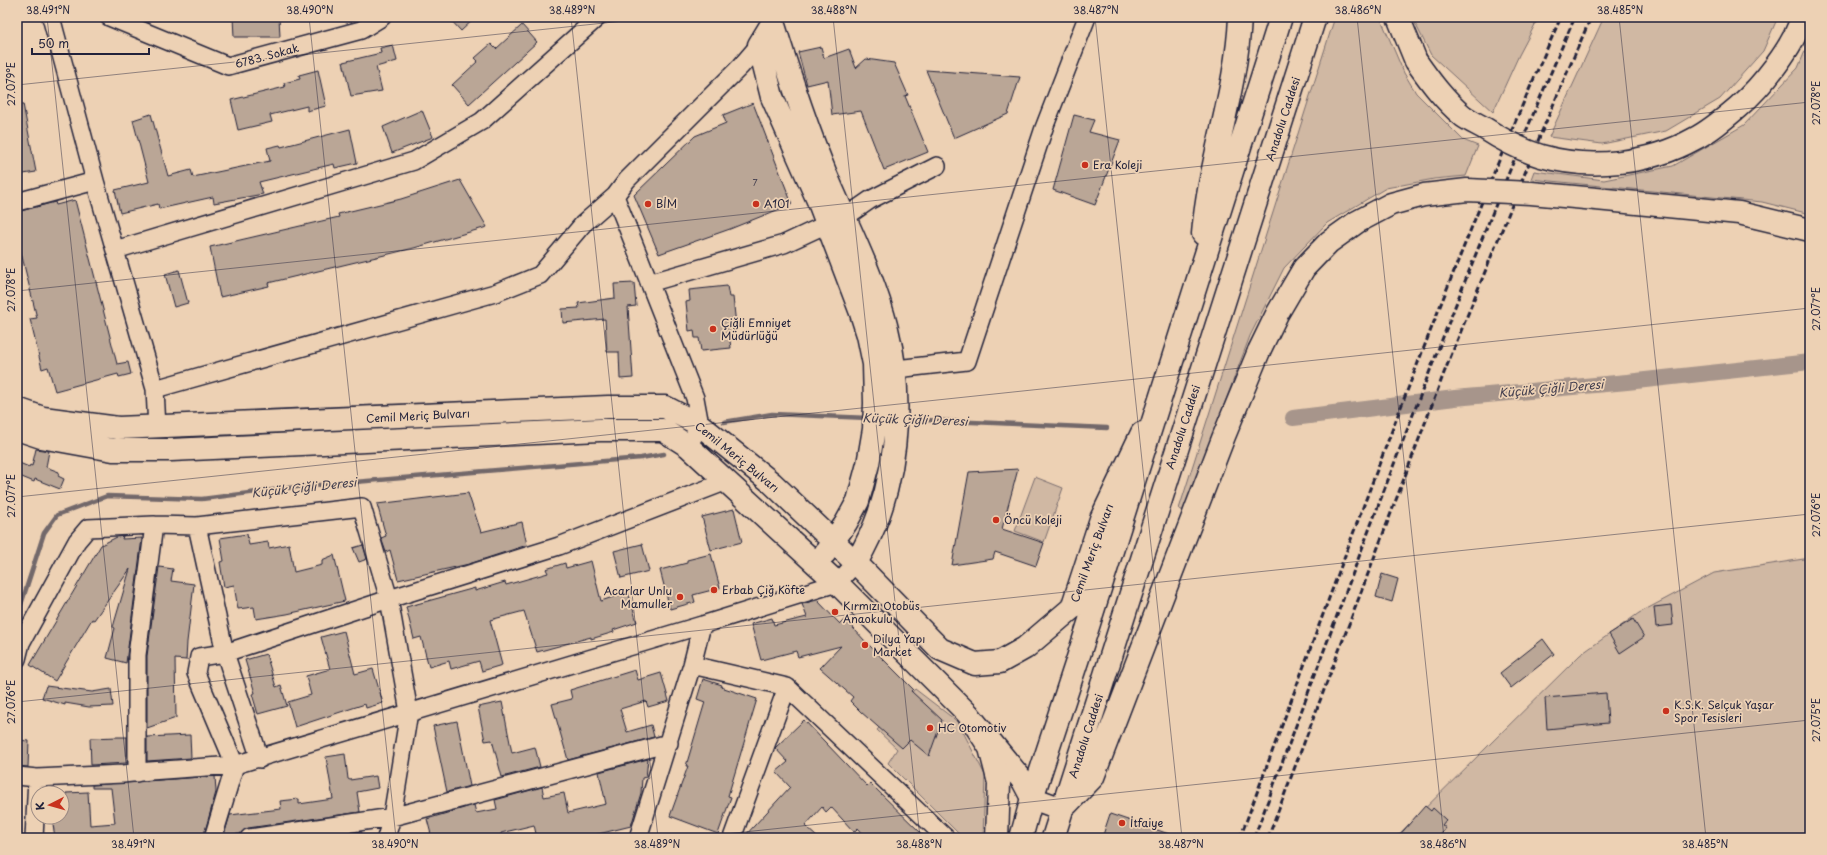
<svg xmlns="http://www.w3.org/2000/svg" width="1827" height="855" font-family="'Playpen Sans',sans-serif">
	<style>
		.green { fill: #d0b8a3; stroke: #796d6f }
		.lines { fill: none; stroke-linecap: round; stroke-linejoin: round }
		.stream { stroke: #72676b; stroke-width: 4.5 }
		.canal { stroke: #a7958b; stroke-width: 16 }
		.building { fill: #baa696; stroke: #22223b }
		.street-casing { stroke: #22223b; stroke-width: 20 }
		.secondary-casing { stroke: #22223b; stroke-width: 25 }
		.highway-casing { stroke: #22223b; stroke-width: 25 }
		.street { stroke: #edd1b4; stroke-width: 17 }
		.secondary { stroke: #edd1b4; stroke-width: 22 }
		.highway { stroke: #edd1b4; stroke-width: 22 }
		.rail { stroke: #22223b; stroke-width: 3; stroke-dasharray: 6 3; stroke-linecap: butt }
		.highway-bridge-casing { stroke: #22223b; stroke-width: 25; stroke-linecap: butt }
		.highway-bridge { stroke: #edd1b4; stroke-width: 22 }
		.ticks { fill: none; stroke: #22223b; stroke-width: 1; stroke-opacity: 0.45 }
		.poi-dot { fill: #c8321e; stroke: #edd1b4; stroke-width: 1.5 }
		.labels { text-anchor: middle; stroke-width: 3.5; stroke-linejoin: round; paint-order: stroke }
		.number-label { font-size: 9px; fill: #484352 }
		.street-label { font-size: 11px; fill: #22223b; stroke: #edd1b4 }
		.poi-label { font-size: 11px; fill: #22223b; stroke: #edd1b4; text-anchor: start }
		.water-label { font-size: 12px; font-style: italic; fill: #433f4f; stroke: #edd1b4 }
		.neatline { fill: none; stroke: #22223b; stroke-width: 1.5 }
		.ticks-label { font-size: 10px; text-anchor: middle; fill: #22223b }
	</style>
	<rect width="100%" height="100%" fill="#edd1b4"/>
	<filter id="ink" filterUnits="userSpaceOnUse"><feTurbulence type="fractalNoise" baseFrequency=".025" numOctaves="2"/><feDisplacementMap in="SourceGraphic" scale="8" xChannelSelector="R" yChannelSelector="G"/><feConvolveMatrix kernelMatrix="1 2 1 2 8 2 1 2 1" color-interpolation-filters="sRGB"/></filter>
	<g filter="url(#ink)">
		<path class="green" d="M1335,17h45l24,56 12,20 47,47 15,6 -12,30 -32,3 -48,9 -59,35 -43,45 -34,68 -66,175 -5,-2z
			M1412,17h127l-20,38 -26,57 -62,-57z
			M1604,17h174l-15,34 -43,48 -54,32 -64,13 -53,-7z
			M1810,39v175l-48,-12 -231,-23 3,-8 70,9 69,-14 71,-41 54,-57z
			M1035,477l28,11 -19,54 -29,-11z
			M1810,558v280h-415l185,-183 59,-42 75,-40z
			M915,689l43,33 27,53 -2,63h-20l-75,-75 9,-14 -20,-19z"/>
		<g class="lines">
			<path class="stream" d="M903,419l204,9
				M724,422l48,-8 97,4
				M17,617l27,-84 13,-18 50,-19 95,3 94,-12 345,-29 23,-4"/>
			<path class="canal" d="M1293,418l162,-20 172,-16 183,-20"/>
		</g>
		<path class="building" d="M233,17h46l1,20h-46z
			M448,17h28l-15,14z
			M522,25l15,17 -68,62 -17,-19 26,-24 -3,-3 16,-14 5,5z
			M393,45l4,16 -21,6 6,24 -31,5 -8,-34 38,-9 -1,-5z
			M821,47l3,11 25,-9 7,19 10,-9 28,4 14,32 -3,1 23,56 -44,18 -23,-59 -29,4 -4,-35 -21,5 -9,-33z
			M318,70l8,36 -19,5v-5l-37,9 2,7 -34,8 -7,-30 54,-13 -1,-4 16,-4 -1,-4z
			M926,70l94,7 -12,37 -54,24z
			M753,103l39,101 -62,25 -71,25 -25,-59 61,-59 31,-13 -3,-8z
			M17,104h6l13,68 -19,3z
			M422,110l11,27 -41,16 -9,-26z
			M151,114l17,62 23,-6 2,7 77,-16 -3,-13 13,-3 1,2 69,-18 7,34 -22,5 -1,-4 -75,18 4,12 -49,9 -1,-6 -54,12 -1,-5 -38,9 -5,-23 34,-8 -16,-62z
			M1074,115l20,5 -5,12 31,8 -25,65 -42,-15z
			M460,180l27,47 -73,21 -146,35 1,3 -49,11 -10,-50 129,-30 -1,-3 63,-15z
			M75,200l42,164 11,-2 3,12 -12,3 -1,-3 -63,17 -7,-24 -6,2 -12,-50 7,-1 -20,-82v-24l38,-10 1,3z
			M179,270l9,33 -14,4 -9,-33z
			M634,283l2,23 -8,1 5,71 -13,1 -1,-27h-12l-2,-33 -42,4 -1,-14 17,-1 -1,-5 37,-5 -1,-14z
			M727,286l2,11h4l3,28h-4l1,9h-4l2,14 -30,3 -2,-13h-4l-1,-8 -5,1 -3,-29 4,-1 -1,-11z
			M36,449l13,2 -3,16 13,5 -1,4 6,3 -4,10 -25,-10 -1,3 -17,-7v-13l12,5 1,-2 2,1z
			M1018,469l-16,60 42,14 -8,23 -41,-14 -2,7 -41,6 17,-93z
			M468,493l13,39 41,-10 5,23 -58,19 -71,16 -8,-30 -4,2 -5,-14 5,-2 -9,-32z
			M734,509l8,33 -31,8 -9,-33z
			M247,534l2,11 19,-3 1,6 20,-4 5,28 28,-7v-5l12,-5 11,46 -58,13 -31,5 -2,-12 -16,2 -4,-24 -10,2 -4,-25 4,-1 -4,-23z
			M123,536l-1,3 20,-1 -16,125 -19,-5 8,-30 -2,-1 17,-58 -36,51 -2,-1 -37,62 -25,-16 71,-120 16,-8z
			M642,544l7,27 -28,7 -7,-27z
			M363,545l4,14 -8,3 -6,-14z
			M711,554l9,34 -27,7 2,7 -25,7 -10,-39 27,-7v-3z
			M591,561l10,40 27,-9 9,30 -24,8 1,2 -23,7v-2l-54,15 -13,-41 -34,9 12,45 -20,6 -3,-10 -28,8 -2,-8 -20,6 -8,-30 -7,2 -8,-32 69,-19v3l30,-9 1,3 42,-12 -2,-4 19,-6 1,5z
			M159,567l14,2 -2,12 23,3 -7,58 -1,18 -11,-1 1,59 -29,10v-72z
			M1382,574l16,5 -6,23 -16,-5z
			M817,600l23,24 5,-5 20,22 48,48 -2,2 31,29 -13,36 -19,-16 -8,8 -41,-36 -11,-11 3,-4 -33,-29 21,-22 -43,11 -2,-6 -35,9 -10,-36 21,-6 2,7 33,-8 -5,-13z
			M1671,605l2,20 -17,2 -2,-20z
			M1633,619l11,18 -24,16 -11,-19z
			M344,631l11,43 18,-5 10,34 -17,5 -1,-4 -70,23 -7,-25 23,-7 -5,-19 24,-7 -9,-32z
			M1543,639l11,15 -43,34 -11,-15z
			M266,654l10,33 5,-2 6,21 -29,8 -6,-20 3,-1 -10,-33z
			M635,670l3,10 23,-7 8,28 -21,6 -2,-6 -26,8 7,23 24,-7 3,12 -86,23 -16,-56 20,-5 -2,-9z
			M703,679l19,6 -1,2 36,12 -29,97 3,1 -13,37 -48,-18 18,-50h-2l19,-64 -8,-3z
			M46,686l46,6 19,-3 2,17 -24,1 -24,-4v2l-23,-7z
			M1606,693l2,30 -61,6 -2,-31z
			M502,702l10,51 23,-6 5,20 -38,10 -10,-37 -7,1 -7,-34z
			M804,720l63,66 3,-3 56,55h-59l-9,-10 -4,4 -23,-25 -5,5 -4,-5 -17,19 13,12h-75l47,-51 -14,-15 12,-10 -13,-14z
			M457,721l13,65 -23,6 -14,-66z
			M190,735l1,23 -44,3v-24z
			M118,737h9v26l-36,2 -1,-27z
			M17,740l12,1 -1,26 -11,-1z
			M345,754l3,25 2,1 26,-4 2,12 -21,4 3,20 -112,16 -8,6 -16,1 6,-20 51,-6 -1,-8 19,-2v5l34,-5 -7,-42z
			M648,759l-2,18 -4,1 -1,15 -10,33 -49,12h-45l-3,-13 -33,8 1,5h-70l-5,-19 47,-14 2,8 21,-4 -2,-9 47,-13 2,10 20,-4 4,20 38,-9 -7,-32z
			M215,776l1,16 -13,46h-148l-3,-21h10v-3l5,-1 -1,-20 22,-1 2,33 25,-2 -4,-35h-19v-3z
			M1425,806l6,5 2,-3 13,12 -4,5 4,3 -8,10h-41z
			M1110,814l65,22v2h-73z
			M362,832l-2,6h-39z"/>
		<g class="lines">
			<defs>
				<path id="street" d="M51,17l44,164 60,208 2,39
					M109,17l119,49 133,-36 21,-13
					M17,202l78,-21
					M844,218l26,-18 67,-34
					M115,250l299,-89 68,-40 116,-104
					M649,283l135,-39 43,-20
					M896,369l71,-8 77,-233 43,-111
					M155,389l340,-96 45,-18 43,-51 32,-28
					M688,446l12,-21 -5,-27 -80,-202 12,-16 114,-114 18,-21
					M197,526l28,127 35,106
					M17,659l4,-16 56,-102 11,-13 66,-3 43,1 165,-19 27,92 20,113 -17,105 -6,21
					M692,665l95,22 159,151
					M137,773v-118l17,-130
					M17,776l20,2 86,-4 27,-3 85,-6 467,-140
					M34,838l3,-60
					M213,838l22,-73 -39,-92 3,-16 26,-4 164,-54 170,-53 168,-65
					M249,838l143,-21 277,-74
					M638,838l54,-173 10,-40 135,-42 19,-20
					M732,838l55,-151"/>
				<path id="secondary" d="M772,17l1,5 -14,23 13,52 48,108 40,105 8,25 6,29 1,39 -1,26 -6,35 -10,37 -12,22 -21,30
					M773,22c16,52 33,104 54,155 21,50 47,99 60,152 15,59 12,127 -8,185 -6,17 -14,33 -23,49
					M17,409l26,9 75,10 490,-21h57l35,18 72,58 84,80 84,86 35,15 25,-2 25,-14 47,-40 29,-89 41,-86
					M17,429l24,8 72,13h58l429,-20h63l25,16 149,137 131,131 55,67 9,17 30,11"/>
				<path id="highway" d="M1398,17l18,44
					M1203,234c6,-73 34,-143 37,-217
					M968,714l22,34 9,35 -2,55
					M1067,804l26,-27 131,-341 35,-85
					M1021,838l11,-40 46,-140 203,-641
					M1053,838l262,-821"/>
			</defs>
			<use href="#street" class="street-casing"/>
			<use href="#secondary" class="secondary-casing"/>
			<use href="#highway" class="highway-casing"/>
			<use href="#street" class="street"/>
			<use href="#secondary" class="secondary"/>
			<use href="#highway" class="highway"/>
			<path class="rail" d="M1240,838c103,-275 201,-553 321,-821
				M1254,838c103,-275 203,-552 321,-821
				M1268,838l176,-465 98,-242 49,-114"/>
			<defs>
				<path id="highway-bridge" d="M1416,61c14,20 28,39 47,55 7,5 14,8 21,12 17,11 37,22 57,28 49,14 108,8 153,-17 16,-8 30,-20 44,-32 23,-20 56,-60 64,-90
					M1259,351l18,-37 27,-46 25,-26 28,-20 34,-18 33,-9 43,-5 64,3 65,6 143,14 71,17"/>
			</defs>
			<use href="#highway-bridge" class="highway-bridge-casing"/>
			<use href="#highway-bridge" class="highway-bridge"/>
		</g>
	</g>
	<path class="ticks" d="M47,17l87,821M309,17l87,821M571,17l87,821M833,17l87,821M1095,17l87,821M1357,17l87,821M1619,17l87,821M17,85l644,-68M17,291l1793,-189M17,497l1793,-189M17,702l1793,-188M687,838l1123,-118"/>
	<g class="poi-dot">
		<circle cx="1085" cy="165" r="4"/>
		<circle cx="648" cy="204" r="4"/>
		<circle cx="756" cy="204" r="4"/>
		<circle cx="713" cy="329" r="4"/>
		<circle cx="996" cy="520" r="4"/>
		<circle cx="714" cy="590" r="4"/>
		<circle cx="680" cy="597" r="4"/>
		<circle cx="835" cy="612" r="4"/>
		<circle cx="865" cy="645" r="4"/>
		<circle cx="1666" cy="711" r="4"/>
		<circle cx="930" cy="728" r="4"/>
		<circle cx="1122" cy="823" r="4"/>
	</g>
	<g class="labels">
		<g class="number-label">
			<text x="755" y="186">7</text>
		</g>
		<g class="street-label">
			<text transform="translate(267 56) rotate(-15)" y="4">6783. Sokak</text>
			<text transform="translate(1283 119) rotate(-72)" y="4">Anadolu Caddesi</text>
			<text transform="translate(418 416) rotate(-3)" y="4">Cemil Meriç Bulvarı</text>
			<text transform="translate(1183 427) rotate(-72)" y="4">Anadolu Caddesi</text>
			<text transform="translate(737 457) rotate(39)" y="4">Cemil Meriç Bulvarı</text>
			<text transform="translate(1092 553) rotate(-70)" y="4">Cemil Meriç Bulvarı</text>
			<text transform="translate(1086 736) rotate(-72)" y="4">Anadolu Caddesi</text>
		</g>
		<g class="poi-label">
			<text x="1093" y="169">Era Koleji</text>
			<text x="656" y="208">BİM</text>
			<text x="764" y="208">A101</text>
			<text x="721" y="327">Çiğli Emniyet<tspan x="721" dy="13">Müdürlüğü</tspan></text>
			<text x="1004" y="524">Öncü Koleji</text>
			<text x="722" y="594">Erbab Çiğ Köfte</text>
			<text x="672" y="595" text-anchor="end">Acarlar Unlu<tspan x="672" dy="13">Mamuller</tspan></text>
			<text x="843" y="610">Kırmızı Otobüs<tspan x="843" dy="13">Anaokulu</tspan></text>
			<text x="873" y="643">Dilya Yapı<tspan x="873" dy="13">Market</tspan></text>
			<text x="1674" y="709">K.S.K. Selçuk Yaşar<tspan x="1674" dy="13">Spor Tesisleri</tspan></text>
			<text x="938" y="732">HC Otomotiv</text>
			<text x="1130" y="827">İtfaiye</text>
		</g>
		<g class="water-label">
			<text transform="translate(1551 389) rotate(-5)" y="4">Küçük Çiğli Deresi</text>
			<text transform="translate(915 420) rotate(2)" y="4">Küçük Çiğli Deresi</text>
			<text transform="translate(304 488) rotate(-6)" y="4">Küçük Çiğli Deresi</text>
		</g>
	</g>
	<rect width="1827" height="855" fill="none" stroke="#edd1b4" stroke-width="44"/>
	<g transform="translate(50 805) rotate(264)"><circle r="19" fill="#edd1b4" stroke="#9c8b84"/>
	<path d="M0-3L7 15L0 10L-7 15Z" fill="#c8321e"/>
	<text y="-6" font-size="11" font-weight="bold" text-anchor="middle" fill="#22223b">K</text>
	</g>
	<path d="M32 48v6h117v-6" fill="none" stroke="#22223b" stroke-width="2"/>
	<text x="38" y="48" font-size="12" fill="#22223b" stroke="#edd1b4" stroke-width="3" paint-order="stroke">50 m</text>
	<rect x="22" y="22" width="1783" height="811" class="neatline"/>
	<g class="ticks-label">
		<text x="48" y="14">38.491°N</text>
		<text x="310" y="14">38.490°N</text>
		<text x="572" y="14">38.489°N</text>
		<text x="834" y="14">38.488°N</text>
		<text x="1096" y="14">38.487°N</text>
		<text x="1358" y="14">38.486°N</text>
		<text x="1620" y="14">38.485°N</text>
		<text transform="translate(11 84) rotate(-90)" y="4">27.079°E</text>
		<text transform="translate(1816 103) rotate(-90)" y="4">27.078°E</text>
		<text transform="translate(11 290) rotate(-90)" y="4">27.078°E</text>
		<text transform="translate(1816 309) rotate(-90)" y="4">27.077°E</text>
		<text transform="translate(11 496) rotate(-90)" y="4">27.077°E</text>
		<text transform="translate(1816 515) rotate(-90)" y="4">27.076°E</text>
		<text transform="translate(11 702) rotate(-90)" y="4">27.076°E</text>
		<text transform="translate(1816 720) rotate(-90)" y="4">27.075°E</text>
		<text x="133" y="848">38.491°N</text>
		<text x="395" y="848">38.490°N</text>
		<text x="657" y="848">38.489°N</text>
		<text x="919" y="848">38.488°N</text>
		<text x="1181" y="848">38.487°N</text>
		<text x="1443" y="848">38.486°N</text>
		<text x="1705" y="848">38.485°N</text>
	</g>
</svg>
